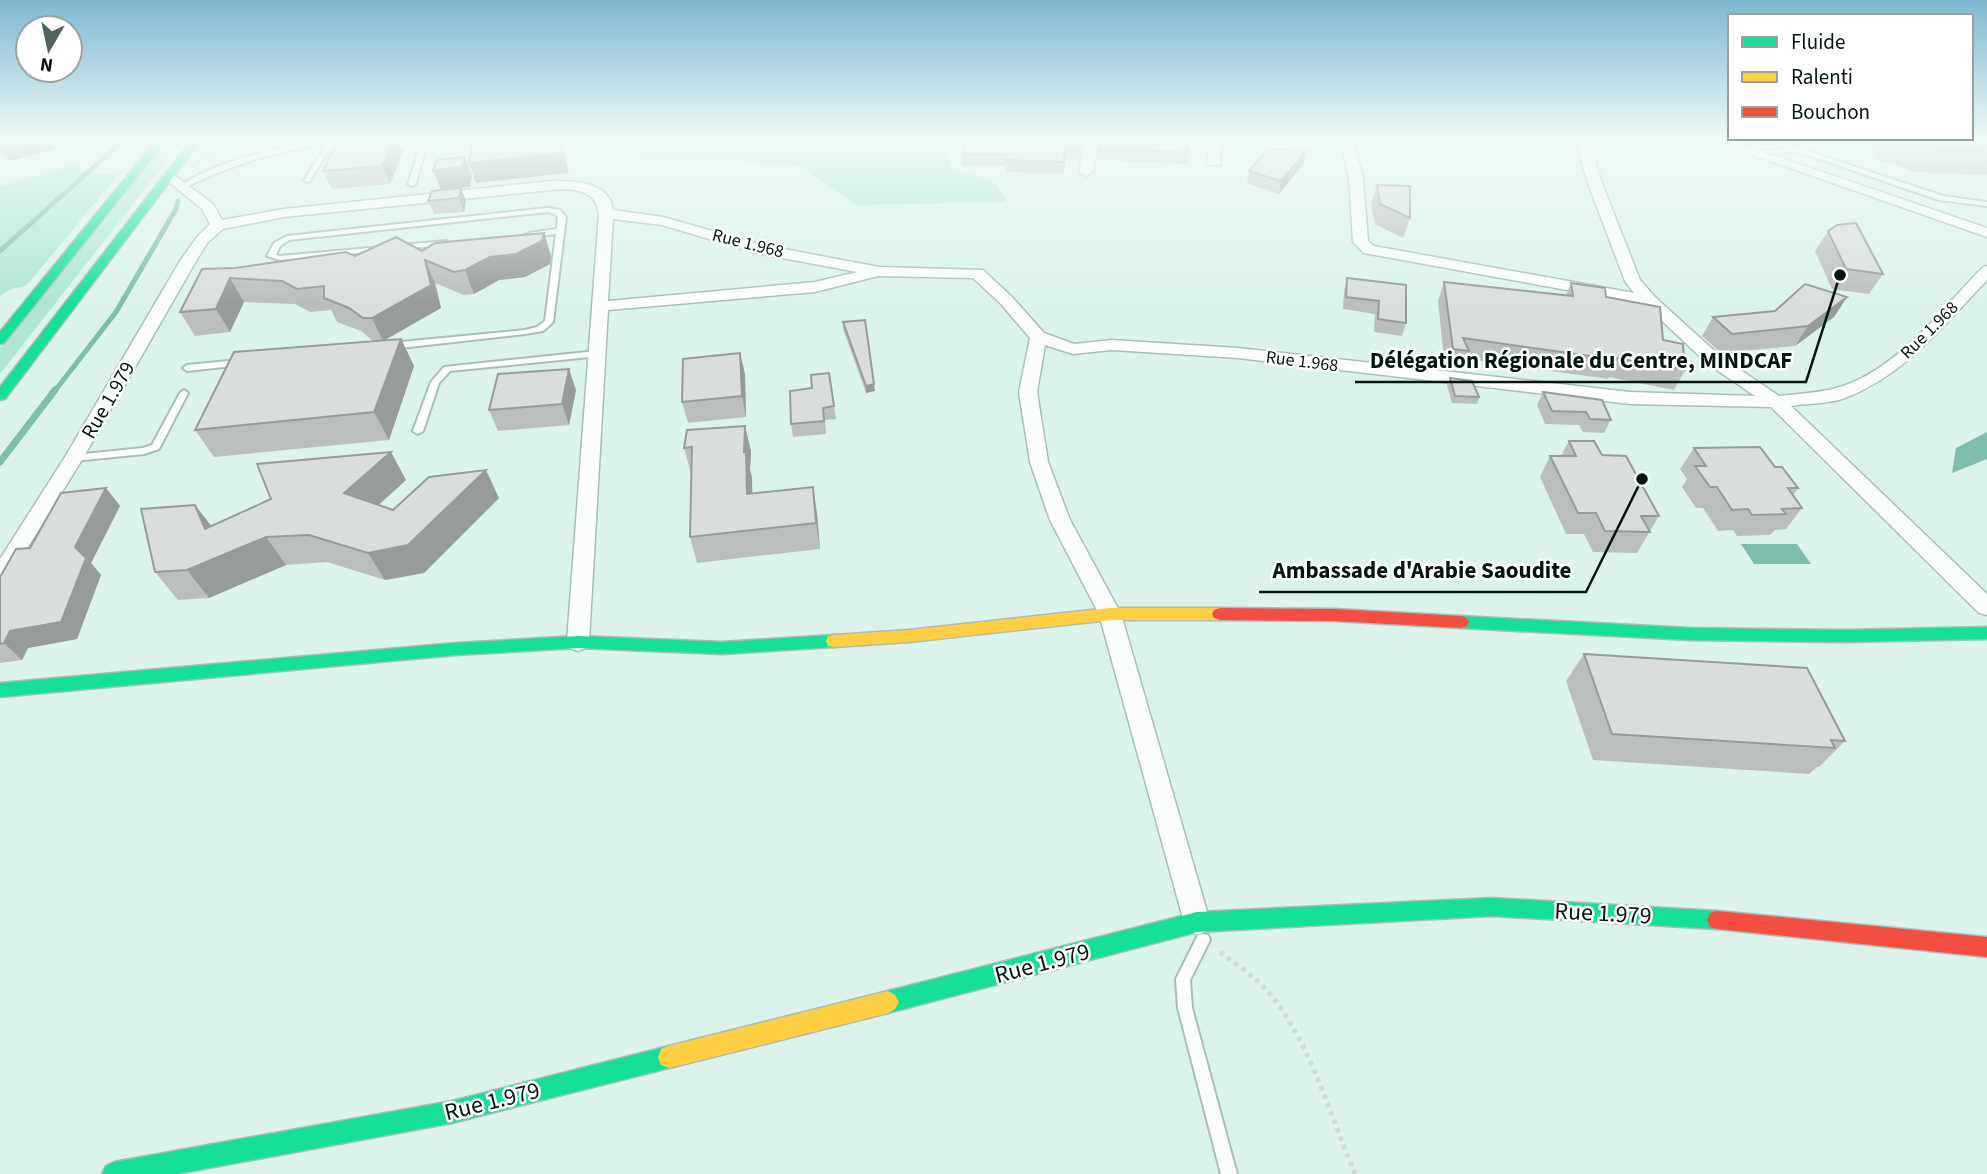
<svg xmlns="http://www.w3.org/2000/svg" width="1987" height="1174" font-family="'Source Sans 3',sans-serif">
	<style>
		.green { fill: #aee5d5 }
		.water { fill: #7ebeac }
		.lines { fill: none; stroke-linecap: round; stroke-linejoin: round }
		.stream-far1 { stroke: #7ebeac; stroke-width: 5 }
		.stream { stroke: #7ebeac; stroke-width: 7 }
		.lane-casing { stroke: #abbdb7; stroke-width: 4 }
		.street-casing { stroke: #abbdb7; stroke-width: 3 }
		.fast-casing { stroke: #abbdb7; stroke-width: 3 }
		.slow-casing { stroke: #abbdb7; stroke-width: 3 }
		.jam-casing { stroke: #abbdb7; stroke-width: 3 }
		.path { stroke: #d1d8d6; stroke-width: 5; stroke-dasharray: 4.5 4.5; stroke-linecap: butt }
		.lane { fill: #fafdfc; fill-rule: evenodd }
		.street { fill: #fafdfc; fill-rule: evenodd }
		.fast { fill: #16e098; fill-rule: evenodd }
		.slow { fill: #ffcf43; fill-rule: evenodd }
		.jam { fill: #f24e42; fill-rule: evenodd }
		.wall { fill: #bbbebf }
		.shaded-wall { fill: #989b9b }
		.building { fill: #d9ddde; stroke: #989b9b; stroke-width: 2 }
		.labels { text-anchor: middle; stroke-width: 5; stroke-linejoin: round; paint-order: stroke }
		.far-street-label { font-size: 18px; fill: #051510; stroke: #fff }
		.street-label { font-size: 21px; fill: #051510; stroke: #fff }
		.near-street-label { font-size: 24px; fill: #051510; stroke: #fff }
		.leader { fill: none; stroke: #051510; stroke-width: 2.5 }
		.callout-dot { fill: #051510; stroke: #fff; stroke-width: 2.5 }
		.callout-label { font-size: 23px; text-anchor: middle; font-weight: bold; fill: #051510; stroke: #fff; stroke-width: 5; stroke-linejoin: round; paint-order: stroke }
	</style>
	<rect width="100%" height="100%" fill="#dcf3ec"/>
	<path class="green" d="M168,139h16l-184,235v-26z
		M212,139h45l-66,28z
		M627,139h323l-3,14 5,16 43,14 12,19 -151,3 -56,-39 -95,-8 -65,1z
		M76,163l6,4 -2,6 39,1 -93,112 -15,3 -11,7v-109z"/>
	<path class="water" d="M1987,432v27l-35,14 4,-25z
		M1741,544h56l14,20h-57z"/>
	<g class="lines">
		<path class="stream-far1" d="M0,251l125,-112
			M54,392l62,-80 60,-103 2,-8"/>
		<path class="stream" d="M0,462l55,-72"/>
		<defs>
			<path id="lane" d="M328,139h12l-5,2 -26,41 -5,-1 23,-38c-49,8 -96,22 -141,44l-6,-1c35,-25 105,-41 148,-47z
				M409,139h6l9,14 -8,31 -4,2 -4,-2 10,-31z
				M1763,139h8l172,57 44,6v4l-48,-6 -140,-48 -47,2v-2l2,-1 36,-2z
				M548,208l12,2 6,7 -13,105 -10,9 -18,3 -134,15 -4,-3 4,-3 134,-13 12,-3 8,-6 11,-87 -27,3 -4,-2 4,-2 28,-4 1,-12 -3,-3 -7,-2 -259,28 -9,6 -4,9 4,1 101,-9 4,2 -4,2 -101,9 -13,-4 7,-13 13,-7z
				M447,241l4,2 -1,2 -50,4 -4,-2 4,-2z
				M597,351l4,3 -1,2 -150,15 -11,12 -16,48 -5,3 -5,-3 18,-49 13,-15z
				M239,360l3,1v4l-55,6 -4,-3 4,-3z
				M184,390l4,3 -29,56 -15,5 -70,7 -5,-3 5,-3 69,-7 9,-3 28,-52z
				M1203,934l5,1 2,5 -20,40 2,28 45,166h-16l-43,-166 -2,-29 22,-44z"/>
			<path id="street" d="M1085,139h14l-6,33 -7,4 -7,-4z
				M1208,139h13l-1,26h-10l-2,-3z
				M1340,139h13l10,39 5,63 6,5 260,47 -9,-12 -36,-95 -14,-47h13l15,47 37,94 15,17 65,59 59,40c18,-2 37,-3 54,-7 61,-15 107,-78 149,-121l5,-2v14c-43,45 -82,95 -142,118 -16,6 -37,5 -54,8l196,188v21l-8,-2 -208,-206 -141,-3 -392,-46 -126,-8 -39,4 -28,-9 -8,47 11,70 22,58 51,94 89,308 -4,9 -9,4 -9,-4 -4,-9 -85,-308 -49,-94 -20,-58 -11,-70 11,-54 -29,-34 -28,-26 -95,-2 -63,16 -207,18 -19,332 -3,6 -8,3 -8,-3 -3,-6 32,-428c-3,-22 -18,-24 -38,-25l-277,28 -61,12 -15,13 -12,19 -113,197 -76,123 -7,3v-25l65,-102 115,-196 18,-25 12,-12 -8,-15 -38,-31 -2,-3 7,-4 44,33 9,16 62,-11 268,-28c23,0 57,0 61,29l50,7 95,27 121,23 104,3 30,28 31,35 30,11 38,-4 126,8 392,44 125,4 -47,-32 -64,-60 -280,-51 -11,-11 -4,-64zM613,219l49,6 94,28 101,19 -42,10 -207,19z
				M1707,139h19l261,89v9z"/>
			<path id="fast" d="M157,139h10l-163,204 -4,1v-12z
				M192,139h10l-197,260 -5,1v-13z
				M1461,616l229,12 155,2 142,-3v12l-142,3 -155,-2 -229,-12 -6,-2 -2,-4 2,-4z
				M834,635l6,1 2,5 -2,5 -6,1 -112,7 -144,-6 -122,7 -456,42v-14l456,-40 122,-7 144,6z
				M1492,898l225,13 7,2 3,7 -3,7 -7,2 -225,-13 -295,16 -309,81 -7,-4 -4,-7 4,-7 7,-4 309,-79z
				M669,1046l8,3 3,8 -3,8 -8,3 -217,55 -275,51h-75l4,-8 8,-4 338,-61z"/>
			<path id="slow" d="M1110,608h110l6,2 2,4 -2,4 -6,2h-110l-201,22 -75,5 -6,-1 -2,-5 2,-5 6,-1 75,-5z
				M888,991l7,4 4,7 -4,7 -7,4 -219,55 -8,-3 -3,-8 3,-8 8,-3z"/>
			<path id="jam" d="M1220,608l115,1 126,7 6,2 2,4 -2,4 -6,2 -126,-7 -115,-1 -6,-2 -2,-4 2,-4z
				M1717,911l270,26v20l-270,-28 -7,-2 -3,-7 3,-7z"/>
		</defs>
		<use href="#lane" class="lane-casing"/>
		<use href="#street" class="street-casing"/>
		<use href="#fast" class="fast-casing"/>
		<use href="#slow" class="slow-casing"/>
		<use href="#jam" class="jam-casing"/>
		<path class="path" d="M1220,952c17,13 36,25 50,42 40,48 61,123 85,180"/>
		<use href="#lane" class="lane"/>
		<use href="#street" class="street"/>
		<use href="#fast" class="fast"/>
		<use href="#slow" class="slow"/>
		<use href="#jam" class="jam"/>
	</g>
	<path class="wall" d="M0,139h50l5,10 -44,12 -11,-7z
		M339,139h58l6,13 -13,32 -58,5 -9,-18z
		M966,139h117l-5,21h-13l-1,14 -58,-2v-6h-44v-12z
		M1826,139h161v36l-70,-3 -38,-12 -13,-13 -13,-1 -6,-6z
		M1099,149l89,3 -1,12 -89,-4z
		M465,157l7,19 -2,11 -27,3 18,-2 5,13 -2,11 -30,2 -6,-13 13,-11 -8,-20z
		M1304,163l-25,31 -32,-11 2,-12z
		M1377,185l33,33 -7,20 -28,-14 -4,-20z
		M1828,231l55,43 -14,20 -37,-5 -17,-38z
		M422,251l129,5 -1,8 -25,13 -26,3 -25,14 -10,1 -29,-12 6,25 -56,32 16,-1 13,27 -25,74 -175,17 -19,-27 178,-89 -12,-10 -24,-9 -6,-12 -21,2 -15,-8 -51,-2 -14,30 -35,4 -15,-24 55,-44z
		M1347,278l59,7v38l-4,13 -28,-4 1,-18 -32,-5 1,-18z
		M1444,282l122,13 5,-12 35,14 57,43 22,30 -11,20 -65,-13 -1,2 -142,-20 -4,11 -17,-1 -7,-68z
		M1847,297l-13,20 -39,29 -74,7 -19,-17 11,-19 62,-6z
		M843,322l32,69 -9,2 -23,-64z
		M740,353l5,21 1,43 -58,6 -6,-21z
		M829,373l7,46 -11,1 1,14 -33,3 -2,-13 21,-36z
		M1450,378l29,19 -2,7 -25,-1 -5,-18z
		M576,390l-7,35 -71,6 -9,-21z
		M1543,392l68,28 -7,13 -21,-1 -4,-7 -34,-1 -8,-19z
		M687,430l64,21 -1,19 2,8v16l65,19 3,36 -123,14 -7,-26 1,-63 -7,-26z
		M1569,441l33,14 57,61 -22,37 -44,-1 -9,-18h-18l-26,-57 10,-21h11z
		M1694,448l81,19 23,21 -5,7 9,13 -16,21 -11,1 -5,5 -33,1 -4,-6 -15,1 -15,-23h-7l-14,-21 5,-8 -7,-10z
		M406,480l-28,25 15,5 106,-12 -75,75 -39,7 -58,-18 -41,3 -77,33 -31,2 -23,-28 56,-46z
		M106,488l14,18 -29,57 10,12 -24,64 -49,9 -6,12 -22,3v-86l30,-29z
		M1584,654l261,87 -26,26h-2l-8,7 -216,-14 -27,-79z"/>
	<path class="shaded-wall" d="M44,139h6l5,10 -44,12 -8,-11z
		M394,139h3l6,13 -13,32 -8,-18z
		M560,139l9,34 -93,10 -7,-20z
		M1081,139h2l-5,21 1,-12z
		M1306,151l-2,12 -25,31 2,-13z
		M465,157l7,19 -2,11 -29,3 -8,-20z
		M461,188l5,13 -2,11 -5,-14z
		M544,233l7,23 -1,8 -25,13 -26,3 -25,14 -9,-24 25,-13z
		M425,260l10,23 6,25 -58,33 -11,-23z
		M230,278l14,24 -14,30 -14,-23z
		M1847,297l-13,20 -39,29 13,-20z
		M401,339l13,27 -25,74 -15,-28z
		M740,353l5,21 1,43 -4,-21z
		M569,369l7,21 -7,35 -7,-21z
		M874,384l1,7 -9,2v-7z
		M745,426l6,25 -1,19 2,8 1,42 -6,-26 -3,-42z
		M391,452l15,28 -45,41 -17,-28z
		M486,470l13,28 -75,75 -39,7 -17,-27z
		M813,487l4,26 3,36 -4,-26z
		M106,488l14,18 -29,57 10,12 -24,64 -49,9 -6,12 -18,-17 6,-12 65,-84z
		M195,505l21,27 50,5 20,28 -77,33 -22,-28 18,-41z"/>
	<path class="building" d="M0,139h44l-41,11 -3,-2z
		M339,139h55l-12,27 -59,5z
		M473,139h86l4,14 -94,10z
		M966,139h115l-2,9h-14l-1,14 -58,-2 1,-6h-45z
		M1101,139h86l1,13 -89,-3z
		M1908,139h79v10l-54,-2z
		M1268,149l38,2 -25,30 -32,-10z
		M465,157l-3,10 -29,3 4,-10z
		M1377,185l33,1v32l-30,-14z
		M461,188l-2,10 -31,3 4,-10z
		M1856,223l27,51 -37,-5 -18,-38 9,-6z
		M544,233l-2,8 -26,13 -26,3 -25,13 -11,2 -29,-12 6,25 -59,33h-9l-14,-10 -25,-10v-12l-27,3 -15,-8 -52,-3 -14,31 -36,3 22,-43 33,-1 111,-16 9,4 41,-19 26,14 13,-8z
		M1347,278l59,7v38l-28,-4 1,-18 -33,-4z
		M1444,282l129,14 -2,-13 34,5 1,9 54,10 3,33 20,4 2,26 -68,-12 1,2 -155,-22 6,13 -16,-2z
		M1805,284l42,13 -39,29 -76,8 -19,-17 62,-6z
		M865,320l9,64 -8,2 -23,-64z
		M401,339l-27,73 -179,18 39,-78z
		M740,353l2,43 -60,6 1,-43z
		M569,369l-7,35 -73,6 9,-36z
		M829,373l5,33 -11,2 1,13 -33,3 -1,-33 22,-3 -1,-13z
		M1450,378l22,3 7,16 -24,-1z
		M1543,392l59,8 9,20 -21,-1 -4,-7 -34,-1z
		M745,426l-1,26h2l1,42 66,-7 3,36 -126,14 2,-90 -8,1 3,-18z
		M1569,441h25l8,14 24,1 33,60h-18l9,16 -45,-1 -9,-18h-18l-28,-57h26z
		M1760,447l15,20h7l16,21h-10l14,20 -20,1 4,5 -34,1 -4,-6 -16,1 -15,-23h-7l-15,-21h11l-12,-18z
		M391,452l-47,41 49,17 36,-33 57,-7 -78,75 -40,8 -59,-18 -43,2 -79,33 -32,2 -14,-63 54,-4 10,24 66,-30 -14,-35z
		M106,488l-31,59 11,11 -25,64 -51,9 -6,12 -4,1v-67l16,-28 14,-1 31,-55z
		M1584,654l223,14 38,73 -14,-1 4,8 -223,-14z"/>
	<linearGradient id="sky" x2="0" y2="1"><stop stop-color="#7db8d0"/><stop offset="0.46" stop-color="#effaf6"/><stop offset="1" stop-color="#effaf6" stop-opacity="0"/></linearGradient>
	<rect width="1987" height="303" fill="url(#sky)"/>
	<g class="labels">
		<g class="far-street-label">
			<text transform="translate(748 243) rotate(14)" y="6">Rue 1.968</text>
			<text transform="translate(1929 330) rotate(-45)" y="6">Rue 1.968</text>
			<text transform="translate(1302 361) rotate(7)" y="6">Rue 1.968</text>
		</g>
		<g class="street-label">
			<text transform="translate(108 400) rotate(-60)" y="7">Rue 1.979</text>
		</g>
		<g class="near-street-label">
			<text transform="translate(1603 913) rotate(3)" y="8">Rue 1.979</text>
			<text transform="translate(1042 963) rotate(-15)" y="8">Rue 1.979</text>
			<text transform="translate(492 1101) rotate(-14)" y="8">Rue 1.979</text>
		</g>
	</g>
	<path class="leader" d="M1840 275L1806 382H1355M1642 479L1586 592H1259"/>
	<g class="callout-dot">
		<circle cx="1840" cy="275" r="7"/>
		<circle cx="1642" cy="479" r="7"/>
	</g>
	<g class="callout-label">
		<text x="1581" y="368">Délégation Régionale du Centre, MINDCAF</text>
		<text x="1422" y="578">Ambassade d'Arabie Saoudite</text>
	</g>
	<rect x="1728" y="14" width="245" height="126" fill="#ffffff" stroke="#9ba19f" stroke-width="2"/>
	<rect x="1742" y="37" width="35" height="10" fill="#16e098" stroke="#9ba19f" stroke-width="2"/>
	<text x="1791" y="49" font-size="21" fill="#051510">Fluide</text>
	<rect x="1742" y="72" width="35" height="10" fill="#ffcf43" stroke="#9ba19f" stroke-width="2"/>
	<text x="1791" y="84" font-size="21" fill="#051510">Ralenti</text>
	<rect x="1742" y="107" width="35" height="10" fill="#f24e42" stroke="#9ba19f" stroke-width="2"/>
	<text x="1791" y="119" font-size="21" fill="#051510">Bouchon</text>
	<g transform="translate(49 49) rotate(189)"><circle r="33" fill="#ffffff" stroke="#9ba19f" stroke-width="2"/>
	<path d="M0-5L12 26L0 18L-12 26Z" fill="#50635d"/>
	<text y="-10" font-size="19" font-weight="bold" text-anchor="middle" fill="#051510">N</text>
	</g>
</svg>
